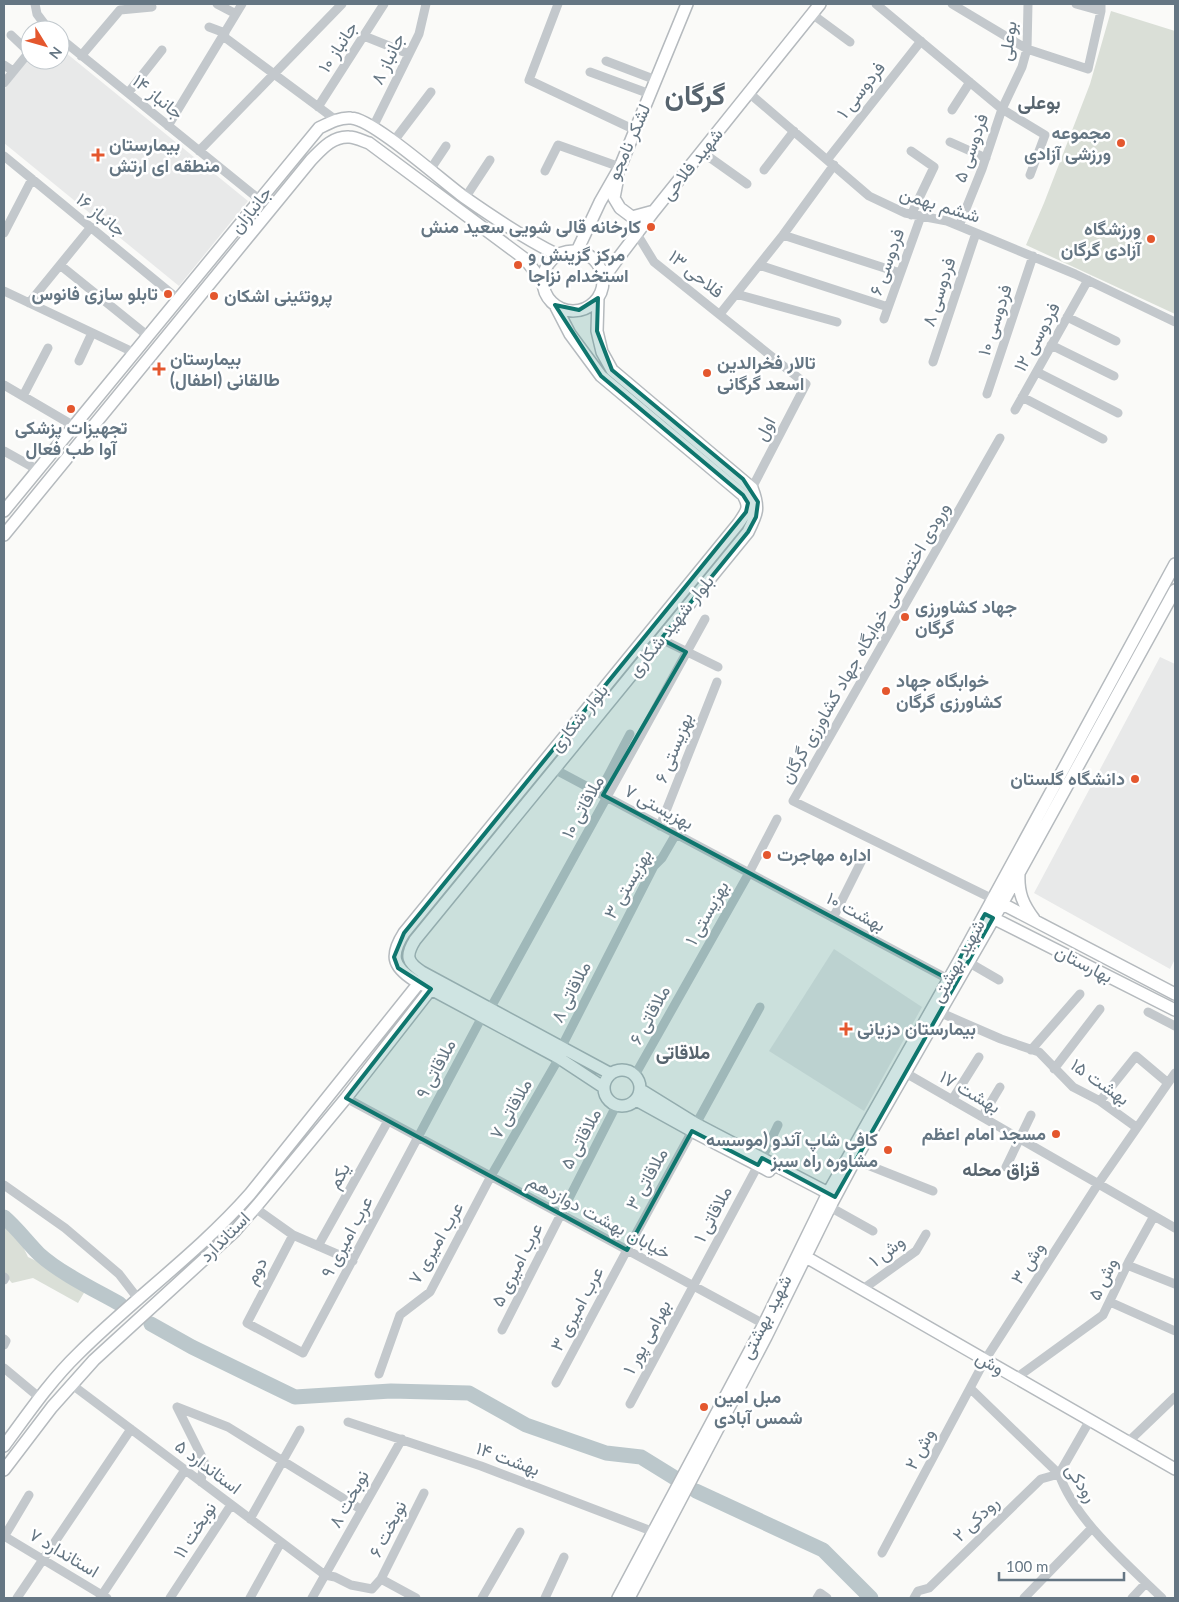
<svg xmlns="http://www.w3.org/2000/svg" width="1179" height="1602" font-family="Lato,Vazirmatn,sans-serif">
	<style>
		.built { fill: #e8e9e9 }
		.green { fill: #dadfd7 }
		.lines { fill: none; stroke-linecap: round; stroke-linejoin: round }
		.river { stroke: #bbc7cb; stroke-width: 15 }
		.major-casing { stroke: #b5babe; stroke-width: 14 }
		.minor { stroke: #c3c8cc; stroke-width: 9 }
		.major { stroke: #fff; stroke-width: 11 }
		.marked { fill: #0f766e; fill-opacity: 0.2; stroke: #0f766e; stroke-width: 4; stroke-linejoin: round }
		.poi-dot { fill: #e4572e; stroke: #fff; stroke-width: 2 }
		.labels { text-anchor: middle; stroke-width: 5; stroke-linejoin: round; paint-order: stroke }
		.street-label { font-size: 18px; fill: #657683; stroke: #fff }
		.poi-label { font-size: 18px; font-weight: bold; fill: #657683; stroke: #fff; text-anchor: start }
		.neighbourhood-label { font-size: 19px; font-weight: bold; fill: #57646e; stroke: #fff }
		.town-label { font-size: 28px; font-weight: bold; fill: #57646e; stroke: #fff }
	</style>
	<rect width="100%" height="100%" fill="#fafaf8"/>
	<path class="built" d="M60,48l188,153 -69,85 -175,-143v-53l26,-33v3h30z
		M1160,657l15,7v295l-5,10 -136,-76z
		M834,949l88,58 -58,104 -95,-60z"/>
	<path class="green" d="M1111,11l64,20v283l-149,-69 18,-42 46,-119z
		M4,1218l8,6 16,33 60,29 -10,17 -45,-25 -21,5 -8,-9z"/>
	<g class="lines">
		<path class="river" d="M4,1217c13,11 23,25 35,37 21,19 56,36 81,50
			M151,1324l41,23 103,50 96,-6 78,2 57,32 80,28 35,4 34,21
			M696,1491l127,59 48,48"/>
		<defs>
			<path id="major" d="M618,177l-4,21 6,10 12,9 22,-6
				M543 281a30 30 0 1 1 60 0a30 30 0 1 1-60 0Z
				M577,251l23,-49 20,-35 67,-163
				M603,279l13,-18 38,-50 166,-207
				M598,298l-1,33 5,21 10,18 140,118c8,20 5,26 -4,44l-333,408c-10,16 -8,22 7,32l189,102
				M555,305l15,29 31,42 142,119c8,13 3,17 -5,29l-334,409c-14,22 -12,33 10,47l145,78 44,29
				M4,511l315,-383c10,-5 21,-11 32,-10 22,1 91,63 113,79 30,21 61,42 94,58
				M4,535l307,-375c10,-10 21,-24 38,-23 6,0 14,4 20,6l156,116 18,23
				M1019,874c-1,19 4,30 15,45
				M995,900l180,94
				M987,915l188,95
				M604 1088a18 18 0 1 1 36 0a18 18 0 1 1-36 0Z
				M641,1090l55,34 138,72
				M636,1100l56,31 77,40
				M806,1257l369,212
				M4,1446c23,-31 46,-65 74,-92 55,-55 120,-101 172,-160l169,-211
				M4,1470l48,-63 42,-47 141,-129 25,-29 86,-104 85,-109
				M618,1598l146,-274 64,-131 131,-232 216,-397
				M629,1598l137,-261 66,-134 23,-43 147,-256 173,-314"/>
		</defs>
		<use href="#major" class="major-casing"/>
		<path class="minor" d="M35,4l2,10 12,16
			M217,4l19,10
			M558,4l-29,76 106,50
			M876,4l126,105 43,26 -15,40
			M952,4l75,45 61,20 13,-58v-7
			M1076,4l25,7
			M812,14l38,28
			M209,27l16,6
			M11,35l18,17
			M223,36l113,84
			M364,36l45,18
			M60,38l200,162
			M81,56l39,-46 32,-3
			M606,61l50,19
			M4,65l9,6
			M590,72l60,22
			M4,83l26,-32
			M128,93l34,-43
			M749,93l120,103 36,17 42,8 128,53 100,48
			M318,107l66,-103
			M952,110l18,-28
			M168,126l74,-122
			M373,127l46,-93 7,-30
			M393,142l38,-50
			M950,142l36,16
			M199,151l143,-147
			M702,152l45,32
			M4,156l174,143
			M827,160l94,-119
			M430,170l16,-24
			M764,170l30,-39
			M545,171l13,-26 62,22
			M465,198l25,-38
			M911,215l23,-48 -23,-16
			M959,226l23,-57 20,-60 20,-42 5,-18 1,-45
			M4,233l28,-54
			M637,234l17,28 152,122 -54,104
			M783,235l117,38
			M60,265l88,71
			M759,265l129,42
			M4,291l131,62
			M736,294l101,28
			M29,303l62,-76
			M720,314l63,-79 51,-70
			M1067,317l49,24
			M884,319l37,-103
			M1051,345l63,31
			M79,361l13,-28
			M933,362l43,-129
			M1037,372l81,41
			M4,385l70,41 12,9
			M987,394l46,-138
			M23,396l25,-48
			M1022,397l81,42
			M1015,410l73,-130
			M4,451l34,19
			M661,639l57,28
			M554,769l394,210
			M599,793l31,-59
			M660,826l57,-144
			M993,899l-200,-98 207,-363
			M833,918l31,-62
			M968,962l31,18
			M490,1009l215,-390
			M939,1012l62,27 38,13 34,35 27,14 36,26
			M1148,1012l27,14
			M561,1048l93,-182 8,-8 14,-24
			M1031,1050l49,-56
			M1054,1069l46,-60
			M904,1072l271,156
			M635,1075l114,-202 28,-54
			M346,1098l418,226
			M952,1100l27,-43
			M1100,1101l36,-45 32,27
			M982,1117l18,-30
			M855,1160l78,31
			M1006,1167l25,-52
			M4,1185l61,43 54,46 20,26
			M830,1207l43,24
			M255,1208l38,27 60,26
			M293,1235l-46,88 56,30 179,-336
			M318,1246l70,-125
			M1127,1265l48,19
			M4,1277l1,1 -1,2
			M863,1289l53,-38 10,-17
			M1110,1302l65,29
			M502,1330l114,-224
			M4,1339l2,2 -2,4
			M4,1368l36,30
			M379,1374l21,-59 30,-23 61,-116 68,-118
			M1016,1378l87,-63 26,-54 25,-45
			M556,1383l71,-133 133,-243
			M71,1384l254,191 10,2 16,8 21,4 9,-10 43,-86
			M971,1389l88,85c16,46 68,90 103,124
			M630,1404l132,-246 16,-33
			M177,1407l51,20 134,83
			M177,1407l27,54 -3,21
			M348,1422l133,44 173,66
			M1128,1442l47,-45
			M1059,1474l31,-54
			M250,1519l50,-89
			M4,1536l103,62
			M4,1537l25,-42
			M882,1553l103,-193 113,-176 77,-111
			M381,1579l35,19
			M17,1598l114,-169
			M100,1598l85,-128
			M170,1598l61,-93
			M250,1598l31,-56
			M312,1598l90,-159
			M482,1598l38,-66
			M545,1598l19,-41
			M817,1598l3,-5 7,5
			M914,1598l4,-7 11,-3 112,-109 18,-5
			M1024,1598l68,-70
			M1132,1598l14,-15"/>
		<use href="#major" class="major"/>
	</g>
	<path class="marked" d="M598,298l-1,33 15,39 131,109 15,23 -2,15 -8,15 -87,107 25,13 -83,143 345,184 37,-65 8,4 -158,279 -73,-39 -4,7 -66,-34 -65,119 -281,-152 85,-109 -33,-21 -4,-11 10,-24 342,-421 2,-9 -5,-8 -142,-119 -46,-71 24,5z"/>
	<g class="poi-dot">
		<circle cx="1121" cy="143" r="5"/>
		<path d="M95.5 147.5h5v5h5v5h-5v5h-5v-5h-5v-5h5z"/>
		<circle cx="651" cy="227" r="5"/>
		<circle cx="1151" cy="239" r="5"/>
		<circle cx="518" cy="265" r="5"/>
		<circle cx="168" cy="294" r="5"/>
		<circle cx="214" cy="296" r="5"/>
		<path d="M156.5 361.5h5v5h5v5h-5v5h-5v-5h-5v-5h5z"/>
		<circle cx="707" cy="373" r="5"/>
		<circle cx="71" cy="409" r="5"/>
		<circle cx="905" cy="617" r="5"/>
		<circle cx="886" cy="691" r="5"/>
		<circle cx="1135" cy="779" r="5"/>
		<circle cx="767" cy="855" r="5"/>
		<path d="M843.5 1021.5h5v5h5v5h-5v5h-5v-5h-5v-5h5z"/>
		<circle cx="1056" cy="1134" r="5"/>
		<circle cx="888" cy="1150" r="5"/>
		<circle cx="704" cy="1407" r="5"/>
	</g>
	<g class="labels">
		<g class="street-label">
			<text transform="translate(1008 41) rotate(-82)" y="6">بوعلی</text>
			<text transform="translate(338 47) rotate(-57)" y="6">۱۰ جانباز</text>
			<text transform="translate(388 59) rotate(-64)" y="6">جانباز ۸</text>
			<text transform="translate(861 90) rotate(-52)" y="6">۱ فردوسی</text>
			<text transform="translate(158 97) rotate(39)" y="6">جانباز ۱۴</text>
			<text transform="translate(629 142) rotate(-66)" y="6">لشکر نامجو</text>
			<text transform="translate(971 148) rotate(-71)" y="6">۵ فردوسی</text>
			<text transform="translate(692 164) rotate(-51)" y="6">شهید فلاحی</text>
			<text transform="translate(940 205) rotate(17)" y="6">ششم بهمن</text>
			<text transform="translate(251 210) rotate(-51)" y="6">جانبازان</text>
			<text transform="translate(101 215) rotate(39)" y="6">جانباز ۱۶</text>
			<text transform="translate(887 262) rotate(-70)" y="6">۶ فردوسی</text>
			<text transform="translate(696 274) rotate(39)" y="6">۱۳ فلاحی</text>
			<text transform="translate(939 292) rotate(-72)" y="6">۸ فردوسی</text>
			<text transform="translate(995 320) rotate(-72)" y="6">۱۰ فردوسی</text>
			<text transform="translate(1037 337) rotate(-61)" y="6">۱۲ فردوسی</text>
			<text transform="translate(765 429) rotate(-62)" y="6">اول</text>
			<text transform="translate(671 626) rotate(-51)" y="6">بلوار شهید شکاری</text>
			<text transform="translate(865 643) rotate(-60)" y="6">ورودی اختصاصی خوابگاه جهاد کشاورزی گرگان</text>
			<text transform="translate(579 718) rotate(-51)" y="6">بلوار شکاری</text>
			<text transform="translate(674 748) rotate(-68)" y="6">بهزیستی ۶</text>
			<text transform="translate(583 807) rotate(-61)" y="6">۱۰ ملاقاتی</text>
			<text transform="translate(659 807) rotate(28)" y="6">۷ بهزیستی</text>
			<text transform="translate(628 884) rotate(-60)" y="6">۳ بهزیستی</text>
			<text transform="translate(856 912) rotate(28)" y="6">بهشت ۱۰</text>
			<text transform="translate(707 913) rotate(-61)" y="6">بهزیستی ۱</text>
			<text transform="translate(958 961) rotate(-61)" y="6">شهید بهشتی</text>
			<text transform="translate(1084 964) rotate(27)" y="6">بهارستان</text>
			<text transform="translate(571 992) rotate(-63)" y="6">ملاقاتی ۸</text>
			<text transform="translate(650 1015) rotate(-61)" y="6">۶ ملاقاتی</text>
			<text transform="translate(436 1069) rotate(-62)" y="6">ملاقاتی ۹</text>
			<text transform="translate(1100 1082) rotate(35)" y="6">بهشت ۱۵</text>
			<text transform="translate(970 1092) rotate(30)" y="6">بهشت ۱۷</text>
			<text transform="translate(511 1109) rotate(-60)" y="6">۷ ملاقاتی</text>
			<text transform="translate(581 1139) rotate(-62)" y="6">ملاقاتی ۵</text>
			<text transform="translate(339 1176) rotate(-61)" y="6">یکم</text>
			<text transform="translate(647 1179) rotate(-61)" y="6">ملاقاتی ۳</text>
			<text transform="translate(713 1214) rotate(-62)" y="6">ملاقاتی ۱</text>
			<text transform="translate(599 1217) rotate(28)" y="6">خیابان بهشت دوازدهم</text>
			<text transform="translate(225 1237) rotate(-45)" y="6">استاندارد</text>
			<text transform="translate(347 1237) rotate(-62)" y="6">۹ عرب امیری</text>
			<text transform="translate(436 1243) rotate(-60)" y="6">۷ عرب امیری</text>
			<text transform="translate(887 1251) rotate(-38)" y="6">وش ۱</text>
			<text transform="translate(1028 1263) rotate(-57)" y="6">وش ۳</text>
			<text transform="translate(517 1265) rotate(-63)" y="6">۵ عرب امیری</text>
			<text transform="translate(256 1271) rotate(-62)" y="6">دوم</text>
			<text transform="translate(1103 1279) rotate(-64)" y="6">وش ۵</text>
			<text transform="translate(577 1309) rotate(-62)" y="6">۳ عرب امیری</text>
			<text transform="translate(766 1317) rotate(-63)" y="6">شهید بهشتی</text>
			<text transform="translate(647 1337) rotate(-62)" y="6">۱ بهرامی پور</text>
			<text transform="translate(990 1363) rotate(30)" y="6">وش</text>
			<text transform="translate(920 1449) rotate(-62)" y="6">وش ۲</text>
			<text transform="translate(508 1459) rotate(20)" y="6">بهشت ۱۴</text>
			<text transform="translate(208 1467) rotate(37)" y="6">۵ استاندارد</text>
			<text transform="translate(1081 1483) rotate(57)" y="6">رودکی</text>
			<text transform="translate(349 1499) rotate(-61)" y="6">۸ نوبخت</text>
			<text transform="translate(976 1519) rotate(-44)" y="6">رودکی ۲</text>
			<text transform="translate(388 1529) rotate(-63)" y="6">نوبخت ۶</text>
			<text transform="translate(195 1530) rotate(-57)" y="6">۱۱ نوبخت</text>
			<text transform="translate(64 1553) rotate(31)" y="6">استاندارد ۷</text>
		</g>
		<g class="poi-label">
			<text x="1111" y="139" text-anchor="end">مجموعه<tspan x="1111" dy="21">ورزشی آزادی</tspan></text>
			<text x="109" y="151">بیمارستان<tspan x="109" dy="21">منطقه ای ارتش</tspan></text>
			<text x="641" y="233" text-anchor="end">کارخانه قالی شویی سعید منش</text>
			<text x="1141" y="235" text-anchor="end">ورزشگاه<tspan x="1141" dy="21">آزادی گرگان</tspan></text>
			<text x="528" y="261">مرکز گزینش و<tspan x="528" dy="21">استخدام نزاجا</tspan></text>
			<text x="158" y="300" text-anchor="end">تابلو سازی فانوس</text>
			<text x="224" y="302">پروتئینی اشکان</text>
			<text x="170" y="365">بیمارستان<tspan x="170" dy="21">طالقانی (اطفال)</tspan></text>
			<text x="717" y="369">تالار فخرالدین<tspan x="717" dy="21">اسعد گرگانی</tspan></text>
			<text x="71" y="434" text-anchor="middle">تجهیزات پزشکی<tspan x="71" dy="21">آوا طب فعال</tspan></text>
			<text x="915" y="613">جهاد کشاورزی<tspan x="915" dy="21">گرگان</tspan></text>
			<text x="896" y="687">خوابگاه جهاد<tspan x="896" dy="21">کشاورزی گرگان</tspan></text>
			<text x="1125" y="785" text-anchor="end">دانشگاه گلستان</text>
			<text x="777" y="861">اداره مهاجرت</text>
			<text x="857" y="1035">بیمارستان دزیانی</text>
			<text x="1046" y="1140" text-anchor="end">مسجد امام اعظم</text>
			<text x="878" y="1146" text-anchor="end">کافی شاپ آندو (موسسه<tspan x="878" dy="21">مشاوره راه سبز</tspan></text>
			<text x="714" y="1403">مبل امین<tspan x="714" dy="21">شمس آبادی</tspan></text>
		</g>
		<g class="neighbourhood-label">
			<text x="1039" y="109">بوعلی</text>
			<text x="683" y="1059">ملاقاتی</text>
			<text x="1001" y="1176">قزاق محله</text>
		</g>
		<g class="town-label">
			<text x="695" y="105">گرگان</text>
		</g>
	</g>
	<rect width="1179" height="1602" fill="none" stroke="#657683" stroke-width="10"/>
	<g transform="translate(45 45) rotate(127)"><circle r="24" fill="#ffffff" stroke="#c1c8cd"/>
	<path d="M0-4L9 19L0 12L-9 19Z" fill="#e4572e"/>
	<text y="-8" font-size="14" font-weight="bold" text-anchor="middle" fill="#657683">N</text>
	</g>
	<path d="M999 1572v8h125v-8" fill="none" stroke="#657683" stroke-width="2.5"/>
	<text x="1006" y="1572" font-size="15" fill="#657683" stroke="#ffffff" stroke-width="4" paint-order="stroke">100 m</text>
</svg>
